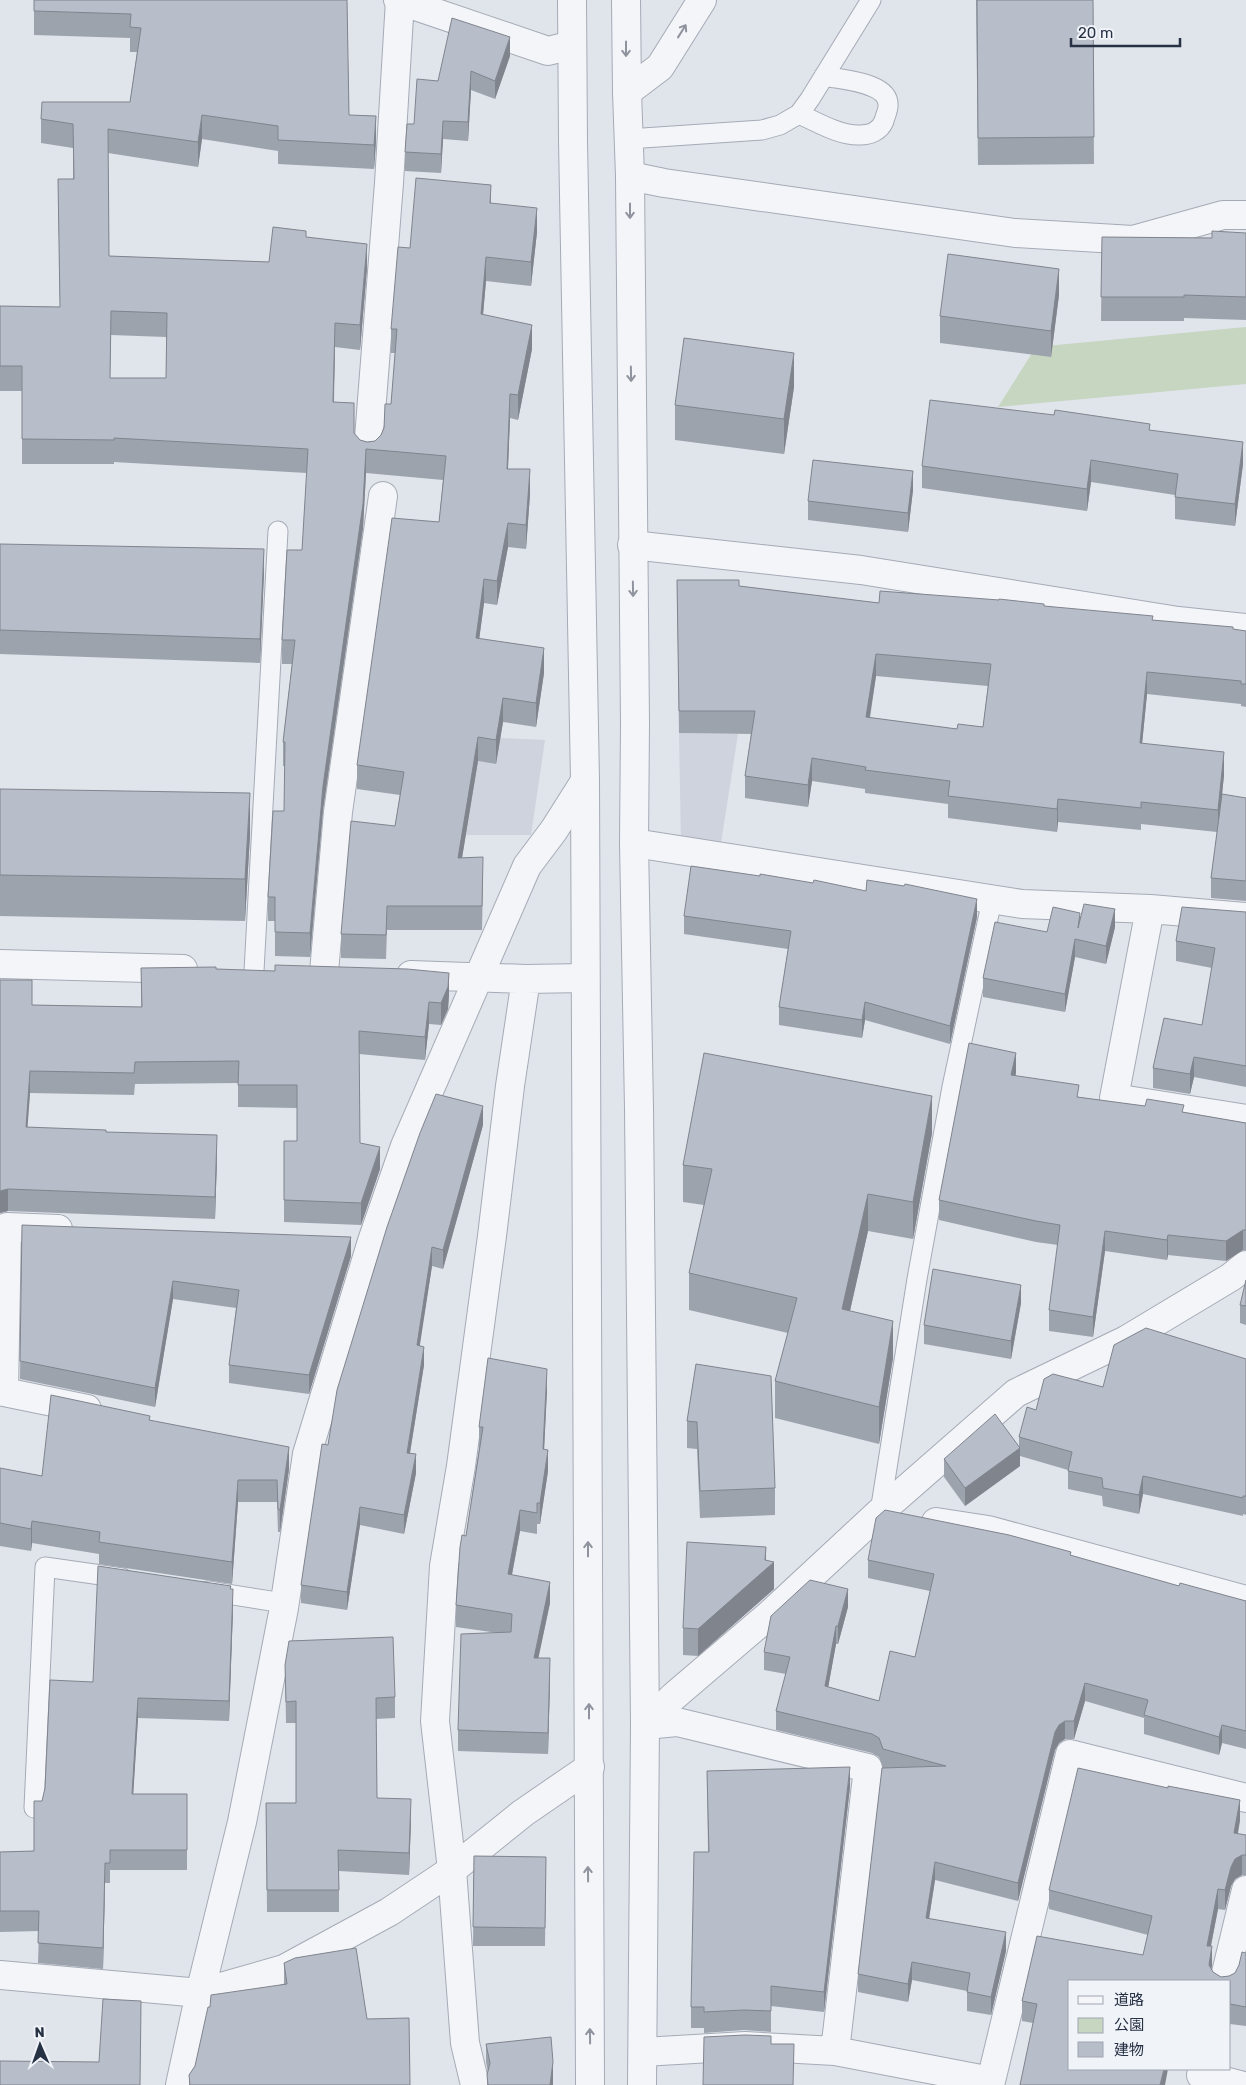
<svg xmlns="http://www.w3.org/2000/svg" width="1246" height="2085" font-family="Rubik,'Noto Sans JP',sans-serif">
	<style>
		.built { fill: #ced3dd }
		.green { fill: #c6d6c1 }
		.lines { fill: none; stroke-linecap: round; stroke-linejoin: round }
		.service-casing { stroke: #a5abb6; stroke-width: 21 }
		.minor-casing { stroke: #a5abb6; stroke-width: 30 }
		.tertiary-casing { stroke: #a5abb6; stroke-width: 30 }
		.service { stroke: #f4f5f9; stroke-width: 19 }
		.minor { stroke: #f4f5f9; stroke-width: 28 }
		.tertiary { stroke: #f4f5f9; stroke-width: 28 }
		.wall { fill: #9da3ad; fill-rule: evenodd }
		.shaded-wall { fill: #80848d }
		.building { fill: #b7bdc9; stroke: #80848d; fill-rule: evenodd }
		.oneway { stroke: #8e939e }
	</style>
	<rect width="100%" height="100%" fill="#e0e4eb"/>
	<path class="built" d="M679,733l59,1 -17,109 -40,1z
		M500,738l45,2 -14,95h-65l12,-74 18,3z"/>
	<path class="green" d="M1246,327v57l-248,23 38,-60z"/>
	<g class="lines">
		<defs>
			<path id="service" d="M799,114c18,8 41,22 61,21 10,0 20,-4 24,-14 1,-5 4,-10 4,-15 2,-24 -47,-26 -64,-30
				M628,139l134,-9 18,-5 19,-11 11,-15 61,-99
				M254,971l24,-440
				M880,1512l37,-233 35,-192 40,-187
				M208,1591l76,12
				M34,1808l11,-241 77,11"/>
			<path id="minor" d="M398,0l150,51 24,-6
				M627,92l33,-25 42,-67
				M630,176l34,7 351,50 118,7 90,-25h23
				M368,451l21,-268 11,-183
				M632,545l229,25 317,51 68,7
				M634,843l388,61 128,5 96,8
				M1150,909l-36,189 132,21
				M0,964l183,5
				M324,972l14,-160 45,-316
				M411,975l115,4 59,-1
				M58,1229l-51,-2 -3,165 83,17
				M936,1522l52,8 258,70
				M645,1725l28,-28 95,-81 112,-104 136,-119 110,-53 105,-63 15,-12
				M645,1725l32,-3 191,46 -33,283
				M0,1975l200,18 84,-24 105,-57 63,-42 71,-57 67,-46
				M1224,1981l22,-91
				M643,2052l102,-6 90,5 156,30 79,-327 176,44
				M1201,2075l39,10
				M180,2085l20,-92 42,-171 42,-214 23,-154 65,-213 33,-95 122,-280 27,-36 31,-49
				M475,2085l-10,-42 -13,-173 -17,-149 9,-155 17,-100 31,-230 18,-150 16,-107"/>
			<path id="tertiary" d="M572,0l1,141 12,640 5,1304
				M626,0l1,92 3,84 5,548 -1,119 5,265 6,617 -3,360"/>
		</defs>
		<use href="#service" class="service-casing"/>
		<use href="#minor" class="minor-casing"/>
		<use href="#tertiary" class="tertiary-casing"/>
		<use href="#service" class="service"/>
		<use href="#minor" class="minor"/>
		<use href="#tertiary" class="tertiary"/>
	</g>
	<path class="wall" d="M347,0l2,115 27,26 -2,28 -96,-5v-13l-76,-12 -4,28 -90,-14 1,103 160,6 37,-25 61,31 -7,82 -25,-3 -1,55 20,31 6,7 7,2 8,-1 6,-6 10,-31 4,-51h-4v-24l19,-81 81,-44 46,28 -6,54 -45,-5 -3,33 49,35 -14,71 -8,-2 -2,51 22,25 -4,55 -18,-2 -11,58 -13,-2 -5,36 65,34 -8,54 -33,-5 -7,42 -18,-3 -16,97 21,24 -1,48h-95l-1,29 -45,-1v-24l54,-108 5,-31 -43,-6v-24l82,-243 4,-42 -77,-7 -3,55 -40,282 -13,147 -35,-1v-35h-7v-24l16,-86 1,-45h-2v-24l9,-78h-10v-24l20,-90 5,-77 -193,-11v2h-92v-73h-22v-85l60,1 -2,-128h15v-31l-32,-5v-24l89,-17 7,-50h-7v-14l-96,-3v-24zM111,335l55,2v41h-56z
		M976,0h117l1,164 -116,1z
		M510,56l-15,43 -24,-9 -3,51 -25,-2 -2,34 -36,-2v-19l33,-71z
		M1246,233v87l-62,-2v3h-83l1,-84 110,1z
		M1059,295l-8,62 -111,-14v-27z
		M794,387l-10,67 -109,-14v-35z
		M1150,430l93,34 -8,62 -60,-7v-24l-84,-13 -4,29 -165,-23v-22z
		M913,490l-5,42 -100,-12v-19z
		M0,544l264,29 -4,90 -260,-9z
		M677,580l62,6 140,17 165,3 109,14 93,11v76l-5,-1v-2l-94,-10 -5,49 82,32 -2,20 24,3v103l-35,-3v-20l6,-46 -76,-8v6l-83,-8 -1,10 -109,-14v-14l-83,-11v-4l-53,-8 -4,26 -63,-9v-22l6,-42 -72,-1zM876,676l112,10 -5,41 -26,2 -87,-11z
		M0,789l250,46 -5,86 -245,-5z
		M760,876l53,7 164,34 -27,127 -85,-24 -3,18 -83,-13v-18l9,-58 -104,-15v-18z
		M1246,912v175l-52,-10 -4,17 -37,-6v-20l49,-43 10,-57 -36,-7v-20z
		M1080,916l35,11 -9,37 -31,-7 -10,55 -82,-15v-19l64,-46z
		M141,968l75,1 233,26 -1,14 -7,16 -12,-1 -4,36 -66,-6 1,89 20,26 -19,56 -77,-3v-81h13v-33l-59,-1v-24l-103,1 -1,11 -104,-2 -3,34 79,5 111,26 -2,61 -207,-8 -8,2 32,-208 109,2z
		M1016,1073l-1,3 64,21 105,15 62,11v127h-3l-17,11 -58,-6 -1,5 -62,-9 -12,86 -44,-6v-21l9,-65 -22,-3 -97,-22v-20z
		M483,1125l-40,144 -11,-3 -13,80 5,19 -14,88 6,20 -12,61 -44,-9 -13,85 -46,-7v-18l27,-140z
		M932,1133l-19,106 -45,-8 -18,80 43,47 -14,86 -104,-26v-37l13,-48 -99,-23v-37l15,-68 -21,-3v-37z
		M22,1225l329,31 -42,138 -80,-11v-18l7,-57 -63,-9 -18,108 -135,-28z
		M1246,1280v45l-6,-2v-18z
		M1021,1303l-10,56 -87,-15v-19z
		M1246,1359v156l-3,-1v2l-100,-22 -4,20 -36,-8 -1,-10 -34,-7v-19l-48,-14v10l-55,40 -21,-29v-18l75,-13v-9l17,-27 67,-23z
		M696,1364l79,124v27l-75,3 -3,-69 -10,-1v-27z
		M547,1390l-3,60 4,21 -8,53h-3v10l-17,-3 -8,44 38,28 -12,55 12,21 -2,75 -90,-3v-21l40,-97 -42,-6v-22l10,-69 13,-88v-21z
		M150,1421l139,48 -9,63h-2l-1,-30h-39l-6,82 -133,-20v-10l-67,-11 -1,8 -31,-5v-78l42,8z
		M1071,1556l108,30 67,15v148l-24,-6 -3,12 -75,-21v-16l-59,-17 -11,38h-9l-6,4 -4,7 -37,151 -83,-21 -6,39 77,32 -15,64 -24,-4v-20l-55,-11 -4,22 -50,-10v-18l25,-206 -4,-11 -7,-4 -96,-23v-19l10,-37 -22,-4v-18l84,-45 -10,37h-2l-8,43 51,14 36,-44 15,-66 -62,-13v-18z
		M766,1560l8,29 -76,67 -15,-1v-27z
		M231,1589l2,20 -4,112 -91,-3 -5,76h54v76h-77v13h-5l-2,86 -65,-6 1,-32 -39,1v-80l34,-1 8,-50 51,-119z
		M285,1665l110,32v21l-19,1 1,79 34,22 -2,55 -70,-4v41h-72l-1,-109h30v-80h-10z
		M707,1771l143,16 -26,225 -53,-6v26l-27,-2 -40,3v-5h-13v-21l17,-155z
		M1240,1820l-2,14 8,1v40h-4l-7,4 -4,7 -6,24 -7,-1 -7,37v23l2,3 8,5 8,-1 6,-3 11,-20v73l-16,-2v-43l-197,42 -11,-2v-20l121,-46 5,-20 -99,-26v-19z
		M474,1856l72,1 -1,89h-72z
		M284,1963l83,56 43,66h-221v-10l6,-9 15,-59 74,-22z
		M486,2044l67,37v4h-66l1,-12 -2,-11z"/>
	<path class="shaded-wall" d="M510,37v19l-15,43v-18z
		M471,71v19l-3,51v-19z
		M202,115v24l-4,28v-25z
		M376,116v25l-2,28v-24z
		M443,121v18l-2,34v-19z
		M491,185v25l-1,-7z
		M537,208v24l-6,54v-24z
		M367,244v24l-7,82v-25z
		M486,257v24l-5,57v-24z
		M1059,269v26l-8,62v-26z
		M335,323v24l-2,80v-25z
		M532,325v24l-14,71v-25z
		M794,353v34l-10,67v-35z
		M510,394v24l-3,75v-24z
		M1243,442v22l-8,62v-22z
		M366,449v24l-3,55 -40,282 -13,147v-24l13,-147z
		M1091,460v22l-4,29v-22z
		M530,469v25l-4,55v-24z
		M913,471v19l-5,42v-19z
		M508,523v24l-11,58v-24z
		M264,549v24l-4,90v-24z
		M484,579v24l-8,60v-25z
		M544,648v25l-8,54v-24z
		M876,654v22l-10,64v-23z
		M1147,672v22l-7,71v-22z
		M503,698v24l-7,42v-24z
		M478,737v24l-20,121v-24z
		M1224,752v23l-6,57v-22z
		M812,758v23l-4,26v-22z
		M250,793v42l-5,86v-42z
		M1058,799v23l-1,10v-23z
		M977,899v18l-27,127v-18z
		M1115,909v18l-9,37v-18z
		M1075,939v18l-10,55v-18z
		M449,973v22l-1,14 -7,16v-22z
		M429,1002v22l-4,36v-23z
		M865,1002v18l-3,18v-18z
		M1016,1053v20l-5,23v-21z
		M1194,1057v20l-4,17v-20z
		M30,1071v22l-4,56v-22z
		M932,1096v37l-19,106v-37z
		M483,1106v19l-40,144v-19z
		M217,1135v23l-2,61v-22z
		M380,1147v22l-19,56v-22z
		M8,1189v22l-8,2v-22z
		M868,1194v37l-26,115v-37z
		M1243,1230v20l-17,11v-20z
		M1105,1231v20l-12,86v-20z
		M1168,1235v20l-1,5v-20z
		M351,1237v19l-42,138v-19z
		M432,1247v19l-15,98v-19z
		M173,1281v18l-18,108v-19z
		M1021,1285v18l-10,56v-18z
		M893,1321v37l-14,86v-37z
		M424,1347v18l-17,106v-18z
		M547,1369v21l-4,81v-22z
		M289,1447v22l-9,63v-22z
		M1020,1448v18l-55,40v-18z
		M548,1450v21l-8,53v-21z
		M416,1454v19l-12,61v-19z
		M1143,1476v18l-4,20v-19z
		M238,1480v22l-6,82v-22z
		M360,1507v18l-13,85v-18z
		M520,1510v21l-12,64v-21z
		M32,1521v22l-1,8v-22z
		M766,1547v22l8,-7v27l-76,67v-27z
		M550,1582v21l-16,76v-21z
		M233,1589v20l-4,112v-20z
		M848,1589v18l-10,37v-18z
		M836,1626v18l-11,61v-19z
		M550,1658v21l-2,75v-21z
		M1085,1683v18l-11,38v-18z
		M138,1698v20l-6,96v-20z
		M1065,1721v18l-6,4 -4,7 -37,151v-18l37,-151 4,-7z
		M1222,1725v18l-3,12v-18z
		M850,1767v20l-26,225v-20z
		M411,1799v21l-2,55v-22z
		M1240,1800v20l-6,32v-19z
		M1242,1855v20l-7,4 -4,7 -6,24v-20l6,-23 4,-8z
		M935,1862v18l-9,57v-19z
		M105,1863v20l-2,86v-21z
		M1218,1889v20l-11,56v-19z
		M1006,1932v19l-15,64v-18z
		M1212,1946v20l-3,15v-16z
		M912,1962v18l-4,22v-18z
		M553,2062v23h-3z
		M1164,2069h4l-3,16h-5z"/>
	<path class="building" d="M34,0h313l2,115 27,1 -2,29 -96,-5v-14l-76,-11 -4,27 -90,-13 1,127 160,6 4,-35 33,4v6l61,7 -7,81 -25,-2 -2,79 21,1v30l6,7 7,2 8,-1 6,-6 3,-7 1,-24h6l6,-75h-6l7,-82 12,1 6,-70 75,7 -1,18 47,5 -6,54 -45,-5 -5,57 51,11 -14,70 -8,-1 -3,75h23l-4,56 -18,-2 -11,58 -13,-2 -8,59 68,10 -8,55 -33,-5 -7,42 -18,-3 -20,121 25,-1 -1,49h-95l-1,29 -45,-1 10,-113 44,5 9,-54 -47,-7 35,-247 47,4 7,-66 -80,-7 -3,55 -40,282 -13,147 -35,-1v-35h-7l5,-86h11l1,-69h-2l12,-102h-13l5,-90h15l6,-101 -194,-11v2l-92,-1v-73h-22v-60l60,1 -2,-128h16l-1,-55 -32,-5 1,-17h88l11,-74 -11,-1 1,-13 -97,-3zM111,311l56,2 -1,65h-56z
		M977,0h116l1,137 -116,1z
		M452,18l58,19 -15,44 -24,-10 -3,51 -25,-1 -2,33 -36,-2 2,-28h7l3,-45 21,2z
		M1212,231l34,2v64l-62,-2v2h-83l1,-60 110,1z
		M948,254l111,15 -8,62 -111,-15z
		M684,338l110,15 -10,66 -109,-14z
		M930,400l124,15 1,-5 95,14 -1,6 94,12 -8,62 -60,-7 3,-23 -87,-14 -4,29 -165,-23z
		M813,460l100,11 -5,42 -100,-12z
		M0,544l264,5 -4,90 -260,-9z
		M677,580h62v6l140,17 1,-12 119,9v-1l45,5v2l109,10 -1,4 81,7v2l13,2v53h-5v-3l-94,-9 -7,71 84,9 -6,58 -77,-8v6l-83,-9 -1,10 -109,-13 2,-15 -85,-11 1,-3 -54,-9 -4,27 -63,-9 10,-65h-76zM876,654l115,10 -8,63 -25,-3 -1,5 -91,-12z
		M0,789l250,4 -5,86 -245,-4z
		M1222,794l24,4v83l-35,-3z
		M691,866l69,10v-2l53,9 1,-3 52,11 1,-11 37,6 1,-2 72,15 -27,127 -85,-24 -3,18 -83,-13 12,-76 -107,-15z
		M1084,904l31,5 -9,37 -31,-7 -10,55 -82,-16 12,-56 52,10 6,-25 27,6 -2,15z
		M1182,907l64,5v154l-52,-9 -4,17 -37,-6 11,-50 38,7 13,-77 -39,-7z
		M275,965l132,4 42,4 -1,14 -7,16 -12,-1 -4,35 -66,-6 1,112 20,4 -19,56 -77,-3v-59h13v-56h-59l1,-24 -104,1 -1,11 -104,-2 -4,56 80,3v2l111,3 -2,62 -207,-8 -8,2v-211h32v25l110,2 -1,-39 75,-1v2l59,2z
		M969,1043l47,10 -5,22 68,10 -2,12 68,9 2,-7 37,6 -2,7 64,11v107h-3l-17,11 -58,-6 -1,5 -62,-9 -12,86 -44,-7 11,-85 -24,-4 -97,-21z
		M704,1053l228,43 -19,106 -45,-8 -26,115 51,12 -14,86 -104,-26 22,-83 -108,-25 23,-104 -29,-4z
		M436,1094l47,12 -40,144 -11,-3 -15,98 7,2 -17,106 9,1 -12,61 -44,-8 -13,85 -46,-7 21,-141 6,1 9,-55 50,-163 33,-94z
		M22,1225l329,12 -42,138 -80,-10 10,-75 -66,-9 -18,107 -135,-27z
		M933,1269l88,16 -10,56 -87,-16z
		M1246,1280v26l-6,-1z
		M1146,1328l100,31v137h-3v2l-100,-22 -4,19 -36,-7 -1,-10 -34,-7 4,-19 -53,-15 8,-30 9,3 8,-31 9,-5 50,13 11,-42z
		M488,1358l59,11 -4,80 5,1 -8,53h-3v10l-17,-3 -12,64 42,8 -16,76h16l-2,75 -90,-3 3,-96 50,-2 1,-18 -56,-9 4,-58 2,-12 4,1 17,-109h-4z
		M696,1364l75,12 4,112 -75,3 -3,-69 -10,-1z
		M51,1395l99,21 -1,4 140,27 -9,63 -2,-1 -1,-29h-39l-6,82 -133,-20 1,-10 -68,-11 -1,8 -31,-6v-55l42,8z
		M995,1414l25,34 -55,40 -21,-29z
		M885,1510l124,25 62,17 -1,3 109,31 1,-3 66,18v130l-24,-6 -3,12 -75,-22 4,-15 -63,-17 -11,38h-9l-6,4 -4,7 -37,151 -83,-21 -9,56 80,14 -15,65 -24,-5 3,-19 -58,-11 -4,22 -50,-10 24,-206 64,-2 -63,-17 -4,-11 -7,-4 -96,-23 14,-54 -26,-5 7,-36 39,-36 38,9 -10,37h-2l-11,60 54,15 11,-50 25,6 19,-83 -66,-14 8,-42z
		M687,1542l79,5 -1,13 9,2 -76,67 -15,-1z
		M98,1566l133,20 -1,3h3l-4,112 -91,-3 -6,96h55v56h-77v13h-5l-2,85 -65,-5 1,-32h-39v-59l34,-1v-50h8l3,-13 5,-108 43,2z
		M393,1637l2,60 -19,1 1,100 34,1 -2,54 -71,-3 1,40h-72l-1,-87h30v-102l-10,1 -1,-37 4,-24z
		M850,1767l-26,225 -53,-6v25l-27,-1 -40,2v-5h-13l3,-155h15l-2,-81z
		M1078,1768l90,20v-2l72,14 -6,33 12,2v20h-4l-7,4 -4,8 -6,23 -7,-1 -11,57h5l-3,19 4,7 8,5 8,-1 6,-3 4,-8 3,-13 4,1v54l-16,-3v-23h-160v88h94l-4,16h-140l17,-81 -15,-3 15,-65 106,19 9,-39 -103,-26z
		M474,1856l72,1 -1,71 -72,-1z
		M356,1948l11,71 42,-1 1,67h-220l-1,-10 6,-9 13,-59h2l1,-12 76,-11 -3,-21 11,-5z
		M103,1999l38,2 -1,84h-140v-24l99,1z
		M745,2035l26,1v8h23l-1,41h-90l1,-48z
		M551,2037l2,25 -3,23h-62l-1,-10 3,-12 -4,-19z"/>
	<defs><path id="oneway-shaft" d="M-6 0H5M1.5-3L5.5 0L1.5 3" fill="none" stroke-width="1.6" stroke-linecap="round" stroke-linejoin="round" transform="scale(1.25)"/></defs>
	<g class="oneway">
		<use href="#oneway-shaft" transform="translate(682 31) rotate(-58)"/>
		<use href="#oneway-shaft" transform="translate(626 49) rotate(90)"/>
		<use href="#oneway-shaft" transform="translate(630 211) rotate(90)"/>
		<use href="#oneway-shaft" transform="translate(631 374) rotate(89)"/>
		<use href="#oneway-shaft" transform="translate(633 589) rotate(89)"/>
		<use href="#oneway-shaft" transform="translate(588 1549) rotate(-90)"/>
		<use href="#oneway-shaft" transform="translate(589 1711) rotate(-90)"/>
		<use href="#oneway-shaft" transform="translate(588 1874) rotate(-91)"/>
		<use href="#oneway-shaft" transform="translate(590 2036) rotate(-91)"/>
	</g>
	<rect x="1068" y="1980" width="162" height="90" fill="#f0f3f8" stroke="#a0a5b0"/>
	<rect x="1078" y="1996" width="25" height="8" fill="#f4f5f9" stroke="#a0a5b0"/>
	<text x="1114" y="2005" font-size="15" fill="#273144">道路</text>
	<rect x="1078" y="2018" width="25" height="15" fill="#c6d6c1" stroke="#a0a5b0"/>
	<text x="1114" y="2030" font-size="15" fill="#273144">公園</text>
	<rect x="1078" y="2042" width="25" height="15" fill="#b7bdc9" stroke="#a0a5b0"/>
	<text x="1114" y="2055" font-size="15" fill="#273144">建物</text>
	<g transform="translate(40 2045) rotate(358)" stroke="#f0f3f8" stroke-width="4" paint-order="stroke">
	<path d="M0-4L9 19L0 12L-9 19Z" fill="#273144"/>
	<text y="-8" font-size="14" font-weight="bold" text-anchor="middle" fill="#273144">N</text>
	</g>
	<path d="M1071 38v8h109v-8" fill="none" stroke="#273144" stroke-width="2.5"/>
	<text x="1078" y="38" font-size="15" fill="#273144" stroke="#f0f3f8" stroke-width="4" paint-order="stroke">20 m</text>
</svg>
